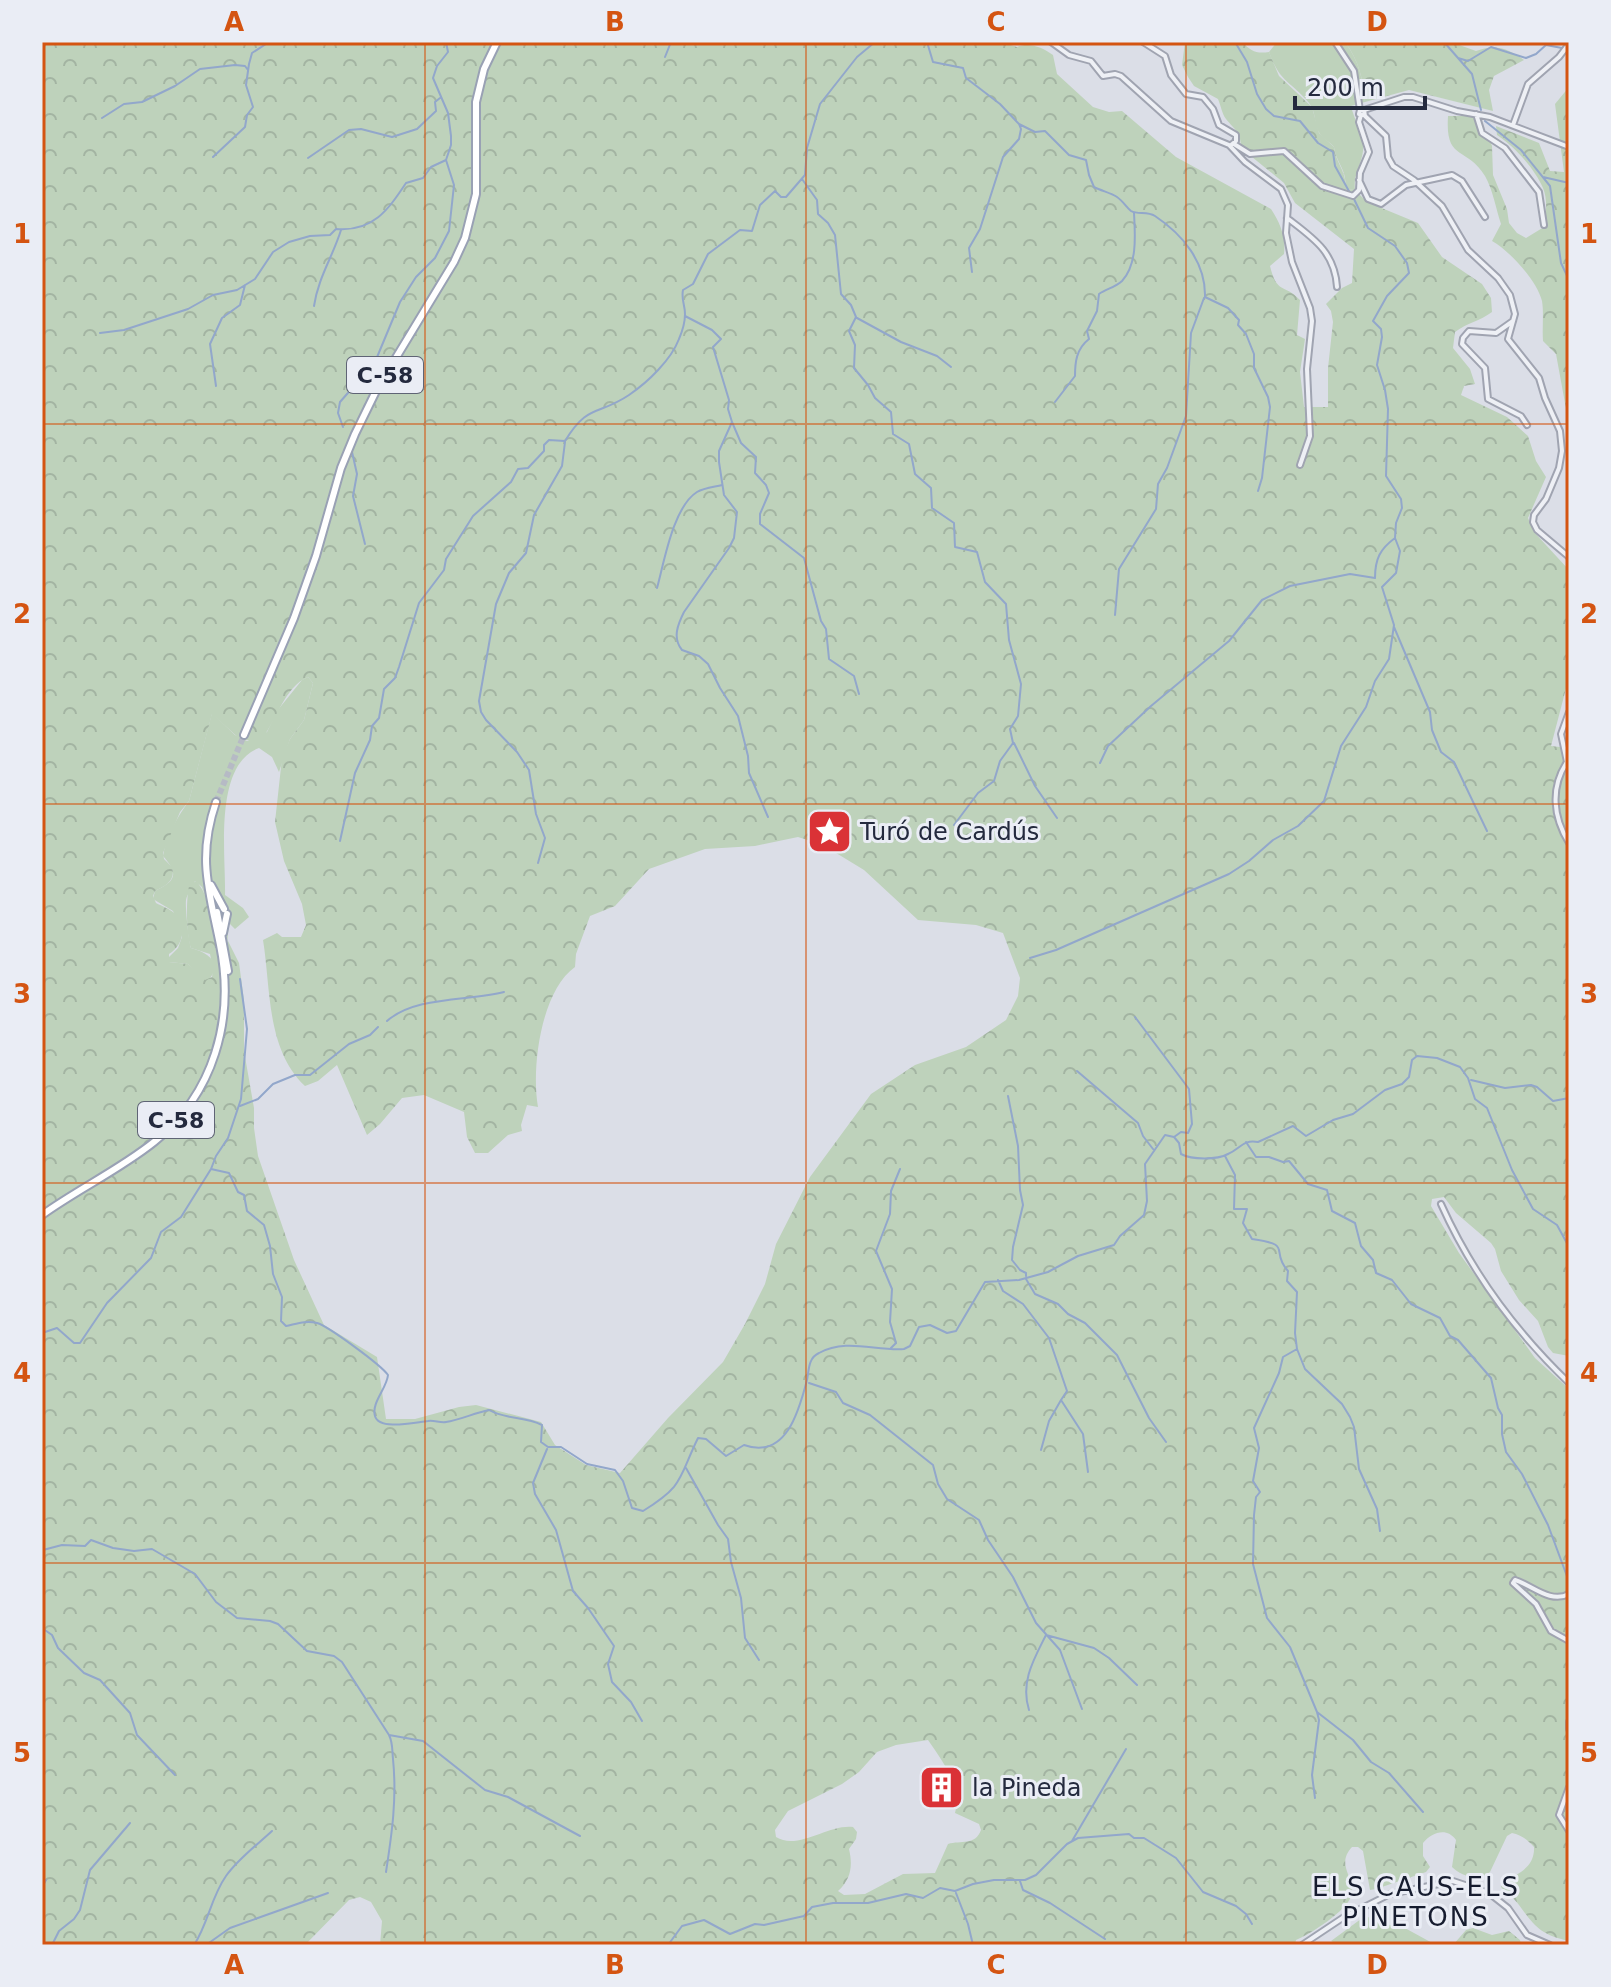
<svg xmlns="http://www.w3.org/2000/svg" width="1611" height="1987" font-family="'DejaVu Sans',sans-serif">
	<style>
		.grass { fill: #bed2bb }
		.forest { fill: url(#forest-crowns); fill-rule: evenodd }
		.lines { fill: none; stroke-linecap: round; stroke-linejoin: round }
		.stream { stroke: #92a7cb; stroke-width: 2 }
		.major-tunnel { stroke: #b6bac5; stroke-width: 6; stroke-dasharray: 6 3; stroke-linecap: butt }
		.minor-casing { stroke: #a0a4b1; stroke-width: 8 }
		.major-casing { stroke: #99a1b4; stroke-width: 10 }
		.minor { stroke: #eef0f5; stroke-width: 4 }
		.major { stroke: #fff; stroke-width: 6 }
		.grid { fill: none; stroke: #d45411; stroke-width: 2; stroke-opacity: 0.55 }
		.labels { text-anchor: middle; stroke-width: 6; stroke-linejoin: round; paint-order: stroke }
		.shield { fill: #eaedf5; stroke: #5f6475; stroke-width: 2 }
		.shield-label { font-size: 22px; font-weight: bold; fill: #242a3e }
		.poi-label { font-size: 24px; fill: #242a3e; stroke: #eaedf5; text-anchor: start }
		.neighbourhood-label { font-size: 26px; letter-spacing: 2px; fill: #161c2f; stroke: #eaedf5 }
		.neatline { fill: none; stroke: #d45411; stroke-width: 3 }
		.grid-label { font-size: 26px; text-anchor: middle; font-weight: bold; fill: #d45411 }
	</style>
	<defs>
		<pattern id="forest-crowns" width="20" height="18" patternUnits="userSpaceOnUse" patternTransform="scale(2)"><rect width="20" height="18" fill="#bed2bb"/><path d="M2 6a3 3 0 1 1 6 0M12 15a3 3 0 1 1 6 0" fill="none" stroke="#a3b4a2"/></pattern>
	</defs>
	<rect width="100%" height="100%" fill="#dbdee7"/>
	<path class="grass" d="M1277,42h68c14,19 18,37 20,60l-14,4c3,14 14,31 12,45 -2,15 -10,24 -8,39l-11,-1c6,-15 -9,-28 -10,-42 -4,-5 -11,-8 -14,-13 -7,-10 -3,-21 -11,-31 -18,-22 -29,-20 -40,-51z
		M308,677l5,6 -9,37 -14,19 -11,33 -7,-15 -13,-9c-46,17 -33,107 -34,147l18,13 6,9 -14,12 -6,-6 -2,22 -4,5 -21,-63 -7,-6c-2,6 -8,13 -9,19 -1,8 3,42 5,48 18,5 32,15 17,33l-7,-2 -13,-15 -19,-2 -1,-4 10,-10 4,-11 -9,-26 -20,-12 2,-8c21,-10 24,-17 8,-35 3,-19 14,-39 26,-55l23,-88 23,22 12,6 20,-9 10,-21 25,-31z"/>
	<path class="forest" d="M42,42h959l16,5c12,-5 25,0 36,8l4,19 36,33 16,5 13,-1 54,46 95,52c9,14 15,27 13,45l-14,12c7,29 14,17 30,34l-3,35 8,4 -5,33 4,35h24v-39l5,-46 -2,-11 -5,-7 16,-16 10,-5 2,-34 -59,-46 -11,-20 -43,-35c0,-16 -6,-18 -15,-29 -4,-5 -5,-13 -8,-20l-24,-13 -6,-9 -6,-12 3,-23h57c9,9 14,12 27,10l10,24 33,31 7,26 15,14c1,15 14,26 11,42l10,1 12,12 51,21 24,34 40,27 9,14 1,14c-12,9 -25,11 -37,20l-2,16 17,21 5,15 -11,2 -3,9 46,22 21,19 8,25 10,16 -18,41 6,14 35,38v107l-18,69 18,2v608l-16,-3 -5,-6 -10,-26 -19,-21 -18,-29 -6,-22 -4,-6 -35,-30 -12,-16 -12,2 -1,7 28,47 76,105 34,31v552c-28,-6 -34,-14 -50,-36 -5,-7 -12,-11 -18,-18l1,-6c17,-6 33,-15 32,-34 -7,-8 -13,-12 -22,-14l-5,3 -17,36c-11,10 -29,4 -38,-5l4,-27c-9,-13 -24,-8 -33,3v13l7,11 -4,5 -50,17 -6,1 -7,-39 -5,-4h-6c-17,18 4,31 -1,49 -3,14 -42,39 -55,44l-1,5h-915l2,-24 -11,-19 -11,-5 -11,3 -44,45h-263zM308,677l5,6 -9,37 -14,19 -8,19 -7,64 9,39 18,43 4,21 -5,12h-19l-5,-4 -14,7c8,49 3,109 42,146l13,-5 19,-16 30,70 13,-11 22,-26 22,-3 40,17 3,25 8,16h13l20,-18 14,-4 -1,-6 6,-20 11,2c-7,-39 3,-116 37,-140l1,-13 14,-38 25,-10 34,-37 56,-20 50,-3 43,-9 25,8 41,25 54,50 58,5 27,8 17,45 -2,18 -12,24 -40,27 -51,18 -44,29 -61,83 -34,67 -11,40 -20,40 -22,38 -55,56 -48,55 -34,-8 -31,-20 -14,-23 -65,-17 -17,2 -44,12h-29l-9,-62 -53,-32 -30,-65 -36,-104 -4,-28v-20l-10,-57v-51l-5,-37 -11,-22 -5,9c-9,-20 -13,-55 -27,-69l-7,5c-3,14 -3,49 2,62l19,6 3,14 -1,9 -7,3 -17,-16 -19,-2v-8c15,-9 18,-28 5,-41 -4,-4 -12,-7 -18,-10l-3,-7 2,-5c11,-5 21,-11 17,-24l-8,-8 -1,-6 17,-41 9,-11 23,-87 29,26h20c15,-18 23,-53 47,-63zM928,1740c15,22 34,46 27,73l24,11 2,6c-6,16 -20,10 -33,14l-13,29 -32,1 -38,20 -21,1 -6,-4c13,-12 15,-25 11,-42l7,-10 1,-7 -4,-5c-25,-3 -55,24 -77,10l-1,-7 13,-19 54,-27 17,-12 18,-20 19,-7z
		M1345,42h106l25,9c20,-7 31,-3 48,9l-30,16 -5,14 4,21 -84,-21 -44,12c-2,-23 -6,-41 -20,-60z
		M1569,87v338l-13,-71 -13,-13c-1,-13 1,-28 -1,-40 -5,-20 -32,-50 -50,-60l9,-17c-5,-15 -8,-34 -16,-48 -19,-31 -40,-14 -37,-60h26l8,20 8,4 2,6 1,29 14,34 2,14 8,10 9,5 18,-11c2,-12 4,-27 -1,-39 -8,-19 -29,-42 -46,-53l-1,-9 43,17 11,28 14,1 -9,-68z
		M1365,1916l25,9 13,2 33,18h-59c-13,-7 -31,5 -46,-4z
		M1473,1928l19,7 17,-4 11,9 1,5h-68l13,-15z"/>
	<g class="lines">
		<path class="stream" d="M927,42l6,20 30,6 3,10 34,26 19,20 2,5 -2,10 -16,18 -23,72 -11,19 3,24
			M1235,42l12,20 10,32 9,15 8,7 26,5 18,22 15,9 2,14 15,27
			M1444,42l28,32 9,36
			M665,57l6,-15
			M1458,58l10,3 23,-14 35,11 10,-4 10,-9 16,3
			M102,118l22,-14 18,-2 33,-16 25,-17 35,-4 10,1 3,4
			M1485,121l36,29 29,36 11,77 8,17
			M1019,124l16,8 10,-1 24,24 17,5 3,15 5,12c8,4 17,6 23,10 6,4 9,10 14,14 7,4 16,0 24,5 27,18 51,46 50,81l23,11 11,12 -1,5 8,9 8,20v14l14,29 2,10 -8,71 -4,13
			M213,157l32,-30 2,-12 6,-8 -7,-22 3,-21 3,-11 17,-11
			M308,158l41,-28 12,-1 31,8 25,-8 19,-18 -1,-9 5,-4
			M1543,177l26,6
			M802,179l15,21 1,14 10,9 7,12 6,59 10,11 5,12 -7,14 6,14 -1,23 14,17 7,13 16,14 2,22 16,10 6,30 16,14 1,20 22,15 1,24 22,5 8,30 21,22 3,36 12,44 -3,32 -8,13 3,14 -13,18 -6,20 -16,12 -24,32
			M314,306c4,-28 19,-50 27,-76
			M685,316l27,14 9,9 -8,8 16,53 -1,9 4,13 -13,29v11l5,33 13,17 -3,26 -5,10 -45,64c-6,12 -12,26 -2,38l17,6 9,8 12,24 18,28 10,40 1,17 19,44
			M857,318l44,24 36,14 14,11
			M100,333l24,-3 64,-21 25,-14 24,-5 18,-11 18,-27 16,-10 21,-6 20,-1 6,-6c37,3 52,-19 70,-46l17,-5 8,-11 15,-7
			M216,386l-6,-42 12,-26 18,-13 5,-20
			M1055,402l20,-26c0,-13 1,-27 14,-37l-2,-8 10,-20 2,-17c7,-5 17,-7 23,-13 16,-17 13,-48 12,-68
			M732,422l9,21 15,14 -1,16 11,12 3,8 -9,21v10l44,34 17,63 5,8 3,30 25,17 5,18
			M343,427l-5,-14 2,-11 35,-40 25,-60 16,-25 19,-19 14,-27 5,-46 -8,-25 5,-15v-9l-3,-23 -15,-35 4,-12 11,-14 -2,-10
			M352,452l5,22 -4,22 12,48
			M657,588c7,-25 16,-81 40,-96 7,-4 17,-5 25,-7
			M1115,615l4,-46 37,-60 2,-25 9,-16 19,-52 5,-83 13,-35
			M1394,627l36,85 2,18 9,22 13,10 33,69
			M1014,743l21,43 22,32
			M1100,763l8,-17 43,-40 78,-65 33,-41 28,-14 60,-12 25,4c0,-19 5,-29 20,-40
			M340,841l15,-68 15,-33 2,-14 7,-8 5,-29 11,-11 4,-11 20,-64 25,-33 2,-11 27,-43 38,-34 7,-13 10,-1 16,-17v-6l5,-5 16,1c23,-38 33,-25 64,-46 19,-13 42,-35 50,-56 3,-7 6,-17 6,-25 0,-9 -4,-15 -2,-24l10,-6 15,-30 32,-24 12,1 8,-26 15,-14 6,6h5l19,-22 2,-27 13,-44 37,-47 18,-15
			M538,863l7,-25 -9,-24 -7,-44 -12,-18 -31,-32 -5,-8 -2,-11 17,-97 13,-31 17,-20 8,-38 28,-49 3,-24
			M1030,958l26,-8 173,-76 20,-13 24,-21 25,-14 26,-25 17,-55 25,-39 9,-26 14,-22 5,-34 -12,-38 14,-14 4,-22 -5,-13 1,-15 6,-15 -1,-9 -15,-23 2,-67 -3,-19 -8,-25 5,-28 -1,-8 -8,-8 14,-25 22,-23 -2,-10 -12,-17 -27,-18 -14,-29
			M1135,1017l54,72 3,35 -4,9 -7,-1 -7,5
			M387,1021c28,-25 82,-20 117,-29
			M1077,1071l61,52 5,13 10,13
			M1471,1080l34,8 26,-3 6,2 16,14 16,-3
			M1008,1096l10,50 2,44 3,15 -10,42 -1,13 8,10 6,3v3
			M240,1106l18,-7 15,-15 22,-9h15l39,-31 21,-9 8,-8
			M1246,1142l10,15h13l14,5 6,-1 19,23 19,6 5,21 23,12 6,23 12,14 3,13 16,7 19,24 29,14 10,18 8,4 33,38 7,30 4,7v19l4,18 16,22 26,51 20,54
			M1225,1156l10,19 -1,34h13l-4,14 9,16c43,6 17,11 36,32l-1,10 10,11 -2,41 2,16 -14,8 -4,16 -25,55 5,20 -6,33 7,11 -4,5 -2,18 -1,49 14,54 23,29 27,65 36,28 18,22 18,11 34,39
			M211,1169l5,-13 12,-18 13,-39 6,-70 -7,-50
			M1026,1279l9,15 23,10 10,10 17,9 32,32 32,63 17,24
			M998,1280l5,11 20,13 26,34 18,53 -6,9 22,34 5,38
			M42,1333l15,-5 17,15h6l27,-40 44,-45 10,-26 20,-15 30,-48 18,4 9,19 6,3 3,16 17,14 6,21 3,28 9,23 -1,24 5,5c10,-2 20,-6 31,-3 11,3 64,42 71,52 -1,13 -17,28 -13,41 4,15 41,6 53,5 6,-1 12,2 18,1 14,-2 28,-9 43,-12 18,10 35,6 53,15l-1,17 7,5h13l26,17 28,6 8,11 9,27 11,3c42,-26 35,-32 55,-73l8,1 20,17 18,-11c42,15 55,-34 63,-65 2,-10 1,-22 12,-27 27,-15 56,-2 85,-4l6,-3 9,-19 11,-2 17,8 9,-2 29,-49 34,-2 29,-8 30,-16 36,-11 6,-9 24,-21 3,-14 -2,-37 20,-29 9,2 5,6 2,11c11,6 36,6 47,0 12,-5 15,-15 30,-12l35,-16 13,10 27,-16 20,-6 32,-24 17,-6 7,-7 3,-17 5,-4 20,2 23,9 8,11 7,21 12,9 25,62 21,39 24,16 12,22
			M891,1348l5,-5 -6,-21 2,-33 -16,-38 14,-37 1,-23 9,-22
			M1297,1349l8,20 37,35 8,13 4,10 5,42 18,40 3,22
			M809,1383l27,9 7,11 27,12 63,50 5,19 9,15 32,21 9,20 25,37 23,46 24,27 22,59
			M547,1449l-14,34 2,11 21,36 17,61 15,17 26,38 -6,18 4,18 19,20 11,19
			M1041,1450l8,-29 12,-21
			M686,1468l32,57 10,14 3,23 10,36 4,40 14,22
			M42,1555l1,-5 19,-5 23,1 6,-6 22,8 21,3 18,-2 43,25 21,28 21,16 33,3 8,3 29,27 27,5 8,6 47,73 34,6 62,49 23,7 72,39
			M42,1628l10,7 6,13 26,25 16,7 30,33 7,22 38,40
			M1029,1710c-9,-28 5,-51 17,-75l48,13 15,10 28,27
			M1315,1798l-3,-23 7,-55 -2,-8
			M1072,1841l54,-92
			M386,1872c6,-39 11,-74 7,-113 -1,-9 0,-16 -4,-24
			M1020,1881l3,9 27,13 55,36
			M42,1887l4,-7
			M956,1893l12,31 5,21
			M52,1945l7,-14 15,-12 6,-9 10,-40 40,-47
			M194,1945c14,-21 17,-48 32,-69 12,-17 31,-31 46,-45
			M206,1945l24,-17 98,-35
			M668,1945l14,-19 22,-6 26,14 25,-10 9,1 40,-9 8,-9 21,-4h35l38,-9 17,4 17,-10 15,3 18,-7 21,-4h31l11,-5 31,-31 11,-6 51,-4 5,4h10l32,20 27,34 33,14 10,8 6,10"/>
		<path class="major-tunnel" d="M216,802l28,-67"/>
		<defs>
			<path id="minor" d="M1051,42l18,13 22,6 12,15 12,-2 6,2 50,45 58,24
				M1143,42l22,14 6,19 15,19 17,3 10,12 6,16 17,10v6l-5,4
				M1335,42l19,29 6,39
				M1364,110l40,-13h9l44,14 33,6 79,30
				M1476,114l6,19 23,15 34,44 5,33
				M1364,115l-5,-1 1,-4h4l1,6 21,20 2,21 5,9 21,14 28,26 26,44 30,28 12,17 5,19 -7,25 31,39 6,20 15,33 2,20 -3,17 -13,31 -12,16 -1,7 4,8 32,27
				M1513,125l15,-41 31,-27 10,-13
				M1234,144l16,10 34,-3 38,35 31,10 6,-6 1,-17 9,-21 -10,-30 2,-7
				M1229,145l16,17 36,27 7,16 -2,28 6,29 18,46 2,13 -5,48 3,67 -10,29
				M1359,180l9,19 13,5 25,-19 46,-10 10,6 23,36
				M1287,218c26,20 48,34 50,69
				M1513,321l-17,12 -27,-2 -6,7 -1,6 23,24 3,31 33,17 6,9
				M1569,712l-8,22 6,28c-17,26 -14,55 2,81
				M1441,1204c30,67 75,128 128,179
				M1569,1594c-19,10 -37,-9 -54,-14l-2,3 23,21 15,27 18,10
				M1569,1722v7
				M1569,1787l-10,28 10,16
				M1302,1945l42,-28 46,-23 63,-13 36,12 19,15 19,27 23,10"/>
			<path id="major" d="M244,735l50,-117 22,-62 25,-88 14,-34 22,-45 77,-127 11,-24 11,-44v-92l8,-33 13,-27
				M211,885l13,24
				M217,912l11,59
				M223,933l4,-19
				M42,1215c36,-26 77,-45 112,-73 60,-48 81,-123 66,-197 -11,-55 -23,-87 -4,-143"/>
		</defs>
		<use href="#minor" class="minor-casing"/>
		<use href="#major" class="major-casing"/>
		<use href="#minor" class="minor"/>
		<use href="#major" class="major"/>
	</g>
	<path class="grid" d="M425,42v1903M806,42v1903M1186,42v1903M42,424h1527M42,804h1527M42,1183h1527M42,1563h1527"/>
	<defs>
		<symbol id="sight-square" viewBox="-11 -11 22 22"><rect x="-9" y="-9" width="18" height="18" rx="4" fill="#da3236" stroke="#eaedf5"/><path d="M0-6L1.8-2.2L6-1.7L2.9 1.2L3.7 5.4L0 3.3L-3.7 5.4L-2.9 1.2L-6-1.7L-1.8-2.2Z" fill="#fff"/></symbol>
		<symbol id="building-square" viewBox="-11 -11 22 22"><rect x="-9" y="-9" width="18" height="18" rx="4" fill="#da3236" stroke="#eaedf5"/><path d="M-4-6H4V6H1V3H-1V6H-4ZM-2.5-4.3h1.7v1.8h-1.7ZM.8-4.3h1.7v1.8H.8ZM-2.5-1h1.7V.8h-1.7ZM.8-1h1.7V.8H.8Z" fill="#fff"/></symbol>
	</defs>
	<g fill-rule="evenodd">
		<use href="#sight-square" x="804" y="806" width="51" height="51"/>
		<use href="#building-square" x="916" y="1762" width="51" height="51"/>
	</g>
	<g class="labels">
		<g class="shield">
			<rect x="347" y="357" width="76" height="36" rx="6"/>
			<rect x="138" y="1102" width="76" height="36" rx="6"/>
		</g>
		<g class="shield-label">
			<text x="385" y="383">C-58</text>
			<text x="176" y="1128">C-58</text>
		</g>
		<g class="poi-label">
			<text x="860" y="840">Turó de Cardús</text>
			<text x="972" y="1796">la Pineda</text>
		</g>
		<g class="neighbourhood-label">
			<text x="1416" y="1896">ELS CAUS-ELS<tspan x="1416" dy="30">PINETONS</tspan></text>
		</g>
	</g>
	<rect width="1611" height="1987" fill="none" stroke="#eaedf5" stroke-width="88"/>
	<path d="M1295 96v12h130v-12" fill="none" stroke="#242a3e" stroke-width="4"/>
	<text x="1307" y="96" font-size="24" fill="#242a3e" stroke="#eaedf5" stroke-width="6" paint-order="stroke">200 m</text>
	<rect x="44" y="44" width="1523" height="1899" class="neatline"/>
	<g class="grid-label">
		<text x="234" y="31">A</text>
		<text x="615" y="31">B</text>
		<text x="996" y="31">C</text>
		<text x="1377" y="31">D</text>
		<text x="22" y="243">1</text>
		<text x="1589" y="243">1</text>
		<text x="22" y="623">2</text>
		<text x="1589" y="623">2</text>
		<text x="22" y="1003">3</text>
		<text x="1589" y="1003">3</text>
		<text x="22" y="1382">4</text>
		<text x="1589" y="1382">4</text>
		<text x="22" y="1762">5</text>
		<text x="1589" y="1762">5</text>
		<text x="234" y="1974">A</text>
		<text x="615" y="1974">B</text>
		<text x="996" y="1974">C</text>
		<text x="1377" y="1974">D</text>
	</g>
</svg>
